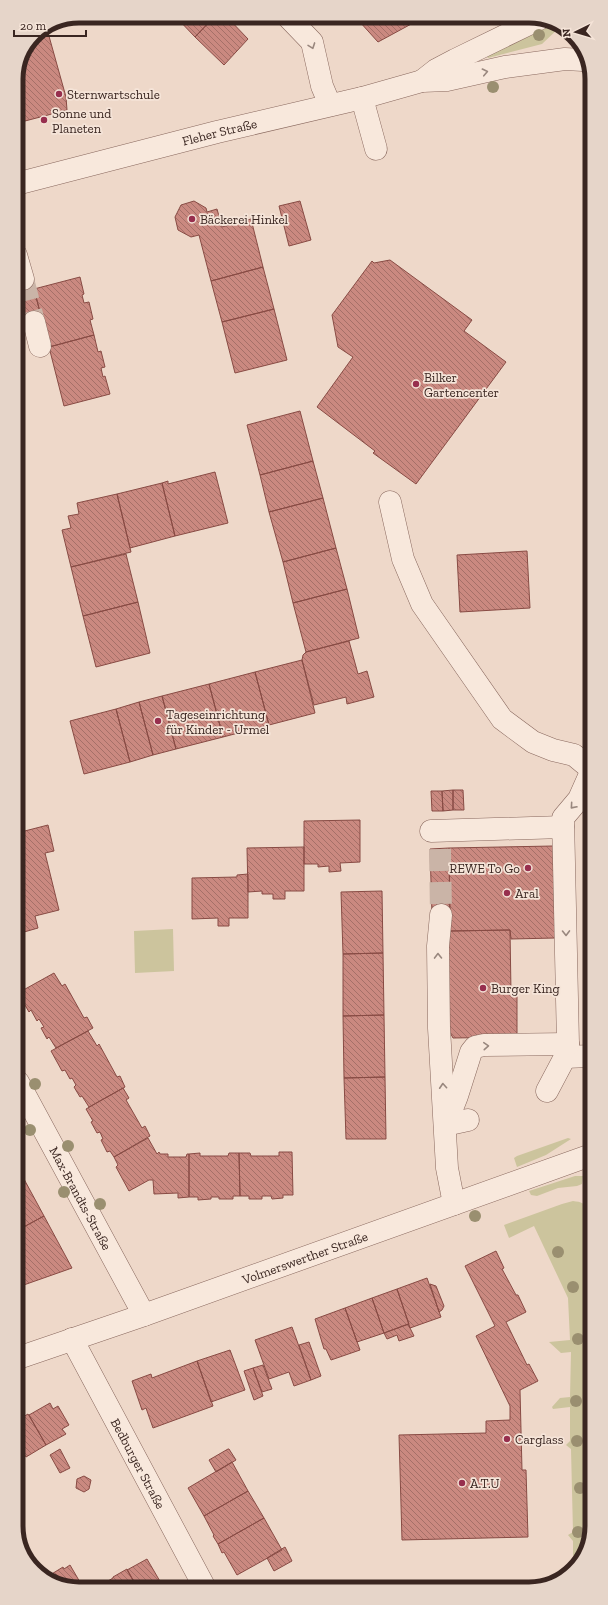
<svg xmlns="http://www.w3.org/2000/svg" width="608" height="1605" font-family="'Zilla Slab',serif">
	<style>
		.green { fill: #ccc49d }
		.building { fill: url(#building-back-hatch); stroke: #884b44 }
		.lines { fill: none; stroke-linecap: round; stroke-linejoin: round }
		.minor-tunnel { stroke: #cab4a7; stroke-width: 22; stroke-dasharray: 22 11; stroke-linecap: butt }
		.minor-casing { stroke: #89685e; stroke-width: 23 }
		.minor { stroke: #f8e8dc; stroke-width: 22 }
		.tree { fill: #9a8f70 }
		.oneway { stroke: #99877e }
		.poi-dot { fill: #972f4e; stroke: #f5e4d8; stroke-width: 1.5 }
		.labels { text-anchor: middle; stroke-width: 3.5; stroke-linejoin: round; paint-order: stroke }
		.poi-label { font-size: 13px; fill: #3a2621; stroke: #f5e4d8; text-anchor: start }
		.street-label { font-size: 13px; fill: #3a2621; stroke: #f5e4d8 }
		.rim { fill: none; stroke: #3a2621; stroke-width: 5 }
	</style>
	<defs>
		<pattern id="building-back-hatch" width="6" height="6" patternUnits="userSpaceOnUse"><rect width="6" height="6" fill="#ca8980"/><path d="M-1 5l2 2M0 0l6 6M5-1l2 2" fill="none" stroke="#a57068"/></pattern>
	</defs>
	<rect width="100%" height="100%" fill="#eed8c9"/>
	<path class="green" d="M548,22l12,5 -18,17 -54,14 -3,-3z
		M173,929l1,42 -39,2 -1,-42z
		M568,1138l3,1 -25,16 -29,12 -3,-9 3,-2z
		M575,1176h8l-1,8 -5,2 -19,2 -21,8 -6,-1 -2,-4z
		M573,1201c8,1 13,2 15,10l4,315 -13,38 -6,4v-27l-5,-6 5,-3 -2,-83 -5,-4 4,-4v-34l-17,2 -1,-2 8,-9 10,-1 1,-45 -10,1 -12,-11 21,-2 -2,-42 -34,-72 -25,12 -5,-13 58,-21z"/>
	<path class="building" d="M175,16h40l-20,21z
		M215,16h11l22,23 -24,26 -29,-28z
		M355,16h10l-6,5z
		M365,16h61l-48,26 -19,-21z
		M47,29l19,68 1,13 -42,11 -7,-11 -2,-7v-28l19,-41z
		M194,201l12,7 1,4 10,-3 5,18 29,-8 12,48 -52,14 -12,-46 -8,2 -13,-7 -3,-13 6,-12z
		M300,201l11,39 -22,6 -10,-40z
		M390,260l82,60 -8,11 42,31 -90,122 -43,-31 2,-2 -58,-44 36,-50 -15,-10 -6,-32 40,-54 2,2z
		M263,267l11,42 -52,13 -11,-41z
		M31,277l11,43 -14,7 -12,2v-49z
		M80,277l4,17 -2,1 2,8 5,-1 4,17 -3,1 4,15 -45,12 -15,-58z
		M274,309l13,51 -52,13 -13,-51z
		M94,335l4,17 3,-1 4,16 -4,1 2,9 2,-1 5,18 -46,12 -15,-59z
		M300,411l13,50 -53,14 -13,-50z
		M313,461l10,37 -54,14 -9,-37z
		M215,472l13,51 -53,13 -13,-53 6,-2v3z
		M162,483l13,53 -45,12 -13,-54z
		M117,494l14,58 -60,15 -9,-37 9,-2 -3,-12 11,-2 -2,-11z
		M323,498l13,50 -53,14 -14,-50z
		M336,548l11,41 -54,14 -10,-41z
		M527,551l3,57 -70,4 -3,-57z
		M126,554l12,48 -55,14 -12,-49z
		M347,589l12,49 -53,14 -13,-49z
		M138,602l12,51 -54,14 -13,-51z
		M349,641l9,33 9,-3 7,26 -27,7 -1,-7 -32,8 -12,-45 1,-5 3,-3z
		M302,660l13,53 -46,12 -14,-53z
		M255,672l14,53 -46,12 -14,-53z
		M209,684l14,53 -47,12 -14,-53z
		M162,696l14,53 -23,6 -14,-53z
		M139,702l14,53 -23,7 -14,-53z
		M116,709l14,53 -46,12 -14,-53z
		M453,790h10l1,20h-11z
		M453,790v20l-10,1 -1,-20z
		M431,791h11l1,20h-11z
		M360,820v42l-20,1 1,8 -12,1v-6l-11,1v-3h-14v-43z
		M48,825l6,26 -9,2 14,57 -24,6 3,12 -21,6v-101z
		M553,846l2,92 -44,1 -1,-9 -60,1 -1,-83z
		M304,847v44h-19v8h-12v-5h-11v-3l-14,1 -1,-44z
		M449,848l1,67h-18l-2,-66z
		M248,874v44h-19v8h-11v-8l-26,1v-41l45,-1v-2z
		M382,891l1,62 -40,1 -2,-62z
		M510,930l1,63h6v44l-64,1 -7,-13 -1,-80 5,-14z
		M383,953l1,62 -41,1v-62z
		M54,973l8,13 3,-2 19,34 3,-1 6,11 -37,20 -7,-11 -2,2 -6,-11 3,-1 -5,-8 -2,2 -6,-11 -2,2 -11,-19z
		M384,1015l1,62 -41,1 -1,-62z
		M88,1031l9,15 2,-2 18,33 3,-1 5,11 -36,20 -7,-11 -2,1 -6,-10 2,-2 -4,-7 -2,1 -5,-9 -3,1 -11,-20z
		M385,1077l1,62h-40l-2,-61z
		M123,1088l6,10 -3,2 16,28 3,-2 5,10 -36,21 -4,-6 -3,1 -6,-12 2,-1 -3,-7 -3,1 -6,-11 2,-1 -7,-12z
		M148,1138l9,16 2,-2 1,2h8v3h18l1,-3h2v43l-11,1v-5l-24,1 -1,-14h-4l-20,11 -13,-24 2,-2 -4,-8z
		M279,1152h13l1,43h-10v3l-11,1 -1,-3h-9v3h-13v-3h-9l-1,-43h11l1,3h28z
		M200,1153v3h28l1,-3h10l1,43h-7v3h-14v-2h-8v2l-13,1v-3h-9v-43z
		M18,1168l26,48 -26,14z
		M44,1216l28,52 -54,19v-57z
		M496,1251l8,17 -2,1 14,26h2l8,17 -20,10 21,43 2,-1 9,17 -18,9 2,80h4l2,67 -126,3 -3,-105 87,-2v-12l24,-1v-14l-34,-70 19,-10 -30,-60z
		M427,1278l14,39 -31,11 -13,-39z
		M430,1284l6,2 8,20 -2,4 -3,2z
		M397,1289l12,35 -25,9 -12,-35z
		M372,1298l12,35 -27,9 -12,-34z
		M345,1308l15,42 -29,10 -5,-11h-2l-9,-30z
		M408,1324l6,12 -15,5 -2,-6 -10,4 -3,-6z
		M292,1327l19,53 -17,6 -5,-14 -20,7 -14,-39z
		M309,1342l12,34 -10,4 -12,-35z
		M230,1350l15,40 -34,12 -14,-41z
		M197,1361l16,45 -60,22 -7,-20 -4,2 -10,-29 19,-7 1,4z
		M263,1365l9,24 -10,3 -9,-24z
		M253,1368l10,28 -9,4 -10,-29z
		M50,1403l3,6 5,-3 11,19 -7,4 4,5 -20,11 -17,-30z
		M28,1414l18,31 -20,12 -8,-13v-24z
		M60,1449l10,19 -10,5 -10,-18z
		M228,1449h1l7,11 -20,12 -7,-12z
		M232,1462l16,29 -44,25 -16,-28z
		M84,1476l7,4 -2,9 -5,3 -8,-4 1,-9z
		M248,1491l16,27 -46,26 -5,-8 1,-1 -10,-19z
		M264,1518l18,32 -45,25 -13,-23 -2,1 -4,-9z
		M285,1547l7,14 -18,10 -7,-13z
		M147,1559l14,24 -3,2 2,3 -22,1 -11,-19z
		M70,1565l14,24h-9l-21,-8 -4,-6 13,-8 1,2z
		M127,1569l11,20h-26l-4,-8 5,-3v-1z
		M50,1575l4,6 -9,-3z"/>
	<g class="lines">
		<path class="minor-tunnel" d="M23,279l11,43
			M440,849l1,66"/>
		<defs>
			<g id="minor">
				<path d="M287,16l25,26 10,44 8,19"/>
				<path d="M422,81l14,-11 19,-10 84,-41"/>
				<path d="M362,98l14,51"/>
				<path id="s1" d="M16,184l201,-52 145,-34 60,-17 25,-1 58,-13 60,-8 18,1 7,3"/>
				<path d="M16,255l7,24"/>
				<path d="M34,322l6,24"/>
				<path d="M390,502l13,57 19,45 80,115 31,23 20,8 21,5 17,14"/>
				<path d="M431,831l132,-4"/>
				<path d="M441,915l-3,31 1,82 8,140 7,36"/>
				<path d="M565,1057l26,-1"/>
				<path id="s2" d="M18,1082l126,233"/>
				<path d="M547,1091l18,-34 3,-13 -5,-226 16,-19 12,-27"/>
				<path d="M448,1119l9,-23 14,-44 4,-5 9,-2 84,-1"/>
				<path d="M445,1125l23,-5"/>
				<path id="s3" d="M72,1339l133,249"/>
				<path id="s4" d="M18,1358l126,-43 447,-160"/>
			</g>
		</defs>
		<use href="#minor" class="minor-casing"/>
		<use href="#minor" class="minor"/>
	</g>
	<g class="tree">
		<circle cx="539" cy="35" r="6"/>
		<circle cx="493" cy="87" r="6"/>
		<circle cx="35" cy="1084" r="6"/>
		<circle cx="30" cy="1130" r="6"/>
		<circle cx="68" cy="1146" r="6"/>
		<circle cx="64" cy="1192" r="6"/>
		<circle cx="100" cy="1204" r="6"/>
		<circle cx="475" cy="1216" r="6"/>
		<circle cx="558" cy="1252" r="6"/>
		<circle cx="573" cy="1287" r="6"/>
		<circle cx="578" cy="1339" r="6"/>
		<circle cx="576" cy="1401" r="6"/>
		<circle cx="577" cy="1441" r="6"/>
		<circle cx="580" cy="1488" r="6"/>
		<circle cx="578" cy="1532" r="6"/>
	</g>
	<defs><path id="oneway-chevron" d="M-2-3.5L2.5 0L-2 3.5" fill="none" stroke-width="1.6" stroke-linecap="round" stroke-linejoin="round"/></defs>
	<g class="oneway">
		<use href="#oneway-chevron" transform="translate(312 46) rotate(70)"/>
		<use href="#oneway-chevron" transform="translate(485 72) rotate(-12)"/>
		<use href="#oneway-chevron" transform="translate(573 806) rotate(131)"/>
		<use href="#oneway-chevron" transform="translate(566 933) rotate(89)"/>
		<use href="#oneway-chevron" transform="translate(438 956) rotate(-91)"/>
		<use href="#oneway-chevron" transform="translate(486 1046) rotate(-4)"/>
		<use href="#oneway-chevron" transform="translate(443 1086) rotate(-94)"/>
	</g>
	<g class="poi-dot">
		<circle cx="59" cy="94" r="4"/>
		<circle cx="44" cy="120" r="4"/>
		<circle cx="192" cy="219" r="4"/>
		<circle cx="416" cy="384" r="4"/>
		<circle cx="158" cy="721" r="4"/>
		<circle cx="528" cy="868" r="4"/>
		<circle cx="507" cy="893" r="4"/>
		<circle cx="483" cy="988" r="4"/>
		<circle cx="507" cy="1439" r="4"/>
		<circle cx="462" cy="1483" r="4"/>
	</g>
	<g class="labels">
		<g class="poi-label">
			<text x="67" y="99">Sternwartschule</text>
			<text x="52" y="118">Sonne und<tspan x="52" dy="15">Planeten</tspan></text>
			<text x="200" y="224">Bäckerei Hinkel</text>
			<text x="424" y="382">Bilker<tspan x="424" dy="15">Gartencenter</tspan></text>
			<text x="166" y="719">Tageseinrichtung<tspan x="166" dy="15">für Kinder - Urmel</tspan></text>
			<text x="520" y="873" text-anchor="end">REWE To Go</text>
			<text x="515" y="898">Aral</text>
			<text x="491" y="993">Burger King</text>
			<text x="515" y="1444">Carglass</text>
			<text x="470" y="1488">A.T.U</text>
		</g>
		<g class="street-label">
			<text dy="5" stroke="none"><textPath href="#s1" startOffset="210">Fleher Straße</textPath></text>
			<text dy="5" stroke="none"><textPath href="#s2" startOffset="132">Max-Brandts-Straße</textPath></text>
			<text dy="5" stroke="none"><textPath href="#s4" startOffset="304">Volmerswerther Straße</textPath></text>
			<text dy="5" stroke="none"><textPath href="#s3" startOffset="141">Bedburger Straße</textPath></text>
		</g>
	</g>
	<path d="M0 0H608V1605H0ZM79 23H529A56 56 0 0 1 585 79V1526A56 56 0 0 1 529 1582H79A56 56 0 0 1 23 1526V79A56 56 0 0 1 79 23Z" fill="#e6d5c9" fill-rule="evenodd"/>
	<path class="rim" d="M79 23H529A56 56 0 0 1 585 79V1526A56 56 0 0 1 529 1582H79A56 56 0 0 1 23 1526V79A56 56 0 0 1 79 23Z"/>
	<g transform="translate(576 32) rotate(265)" stroke="#f5e4d8" stroke-width="3" paint-order="stroke">
	<path d="M0-3L7 15L0 10L-7 15Z" fill="#3a2621"/>
	<text y="-6" font-size="11" font-weight="bold" text-anchor="middle" fill="#3a2621">N</text>
	</g>
	<path d="M14 30v6h72v-6" fill="none" stroke="#3a2621" stroke-width="2"/>
	<text x="20" y="30" font-size="12" fill="#3a2621" stroke="#f5e4d8" stroke-width="3" paint-order="stroke">20 m</text>
</svg>
